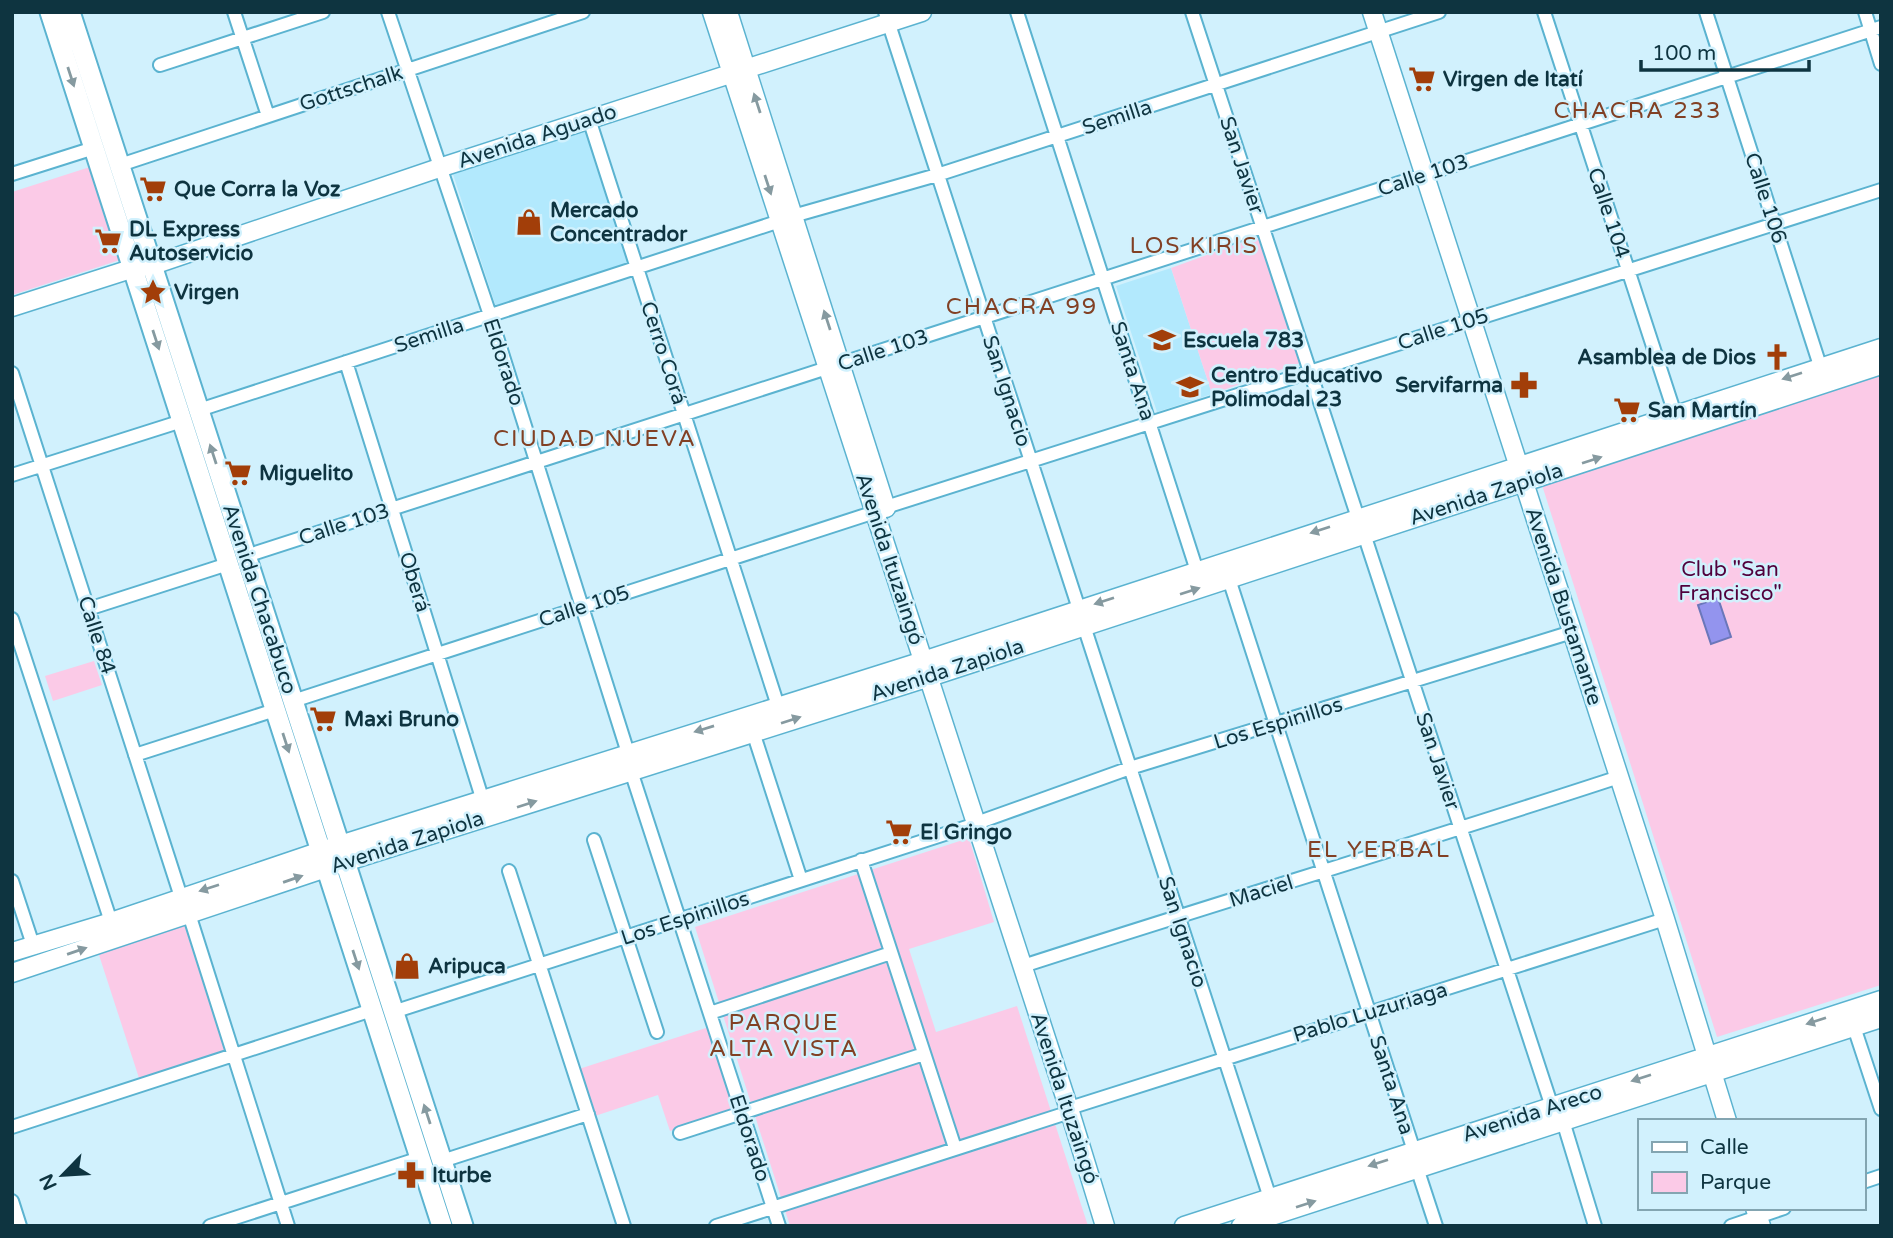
<svg xmlns="http://www.w3.org/2000/svg" width="1893" height="1238" font-family="'Varela Round',sans-serif">
	<style>
		.built { fill: #b2e9fd }
		.green { fill: #fbcae7 }
		.water { fill: #9394ee; stroke: #6b77ba; stroke-width: 2 }
		.lines { fill: none; stroke-linecap: round; stroke-linejoin: round }
		.street-casing { stroke: #5bb3d0; stroke-width: 16 }
		.secondary-casing { stroke: #5bb3d0; stroke-width: 21 }
		.primary-casing { stroke: #5bb3d0; stroke-width: 23 }
		.street { stroke: #fff; stroke-width: 12 }
		.secondary { stroke: #fff; stroke-width: 18 }
		.primary { stroke: #fff; stroke-width: 19 }
		.oneway { fill: #869aa0 }
		.labels { text-anchor: middle; stroke-width: 5; stroke-linejoin: round; paint-order: stroke }
		.poi-label { font-size: 21px; font-weight: bold; fill: #0e3440; stroke: #d1f1fd; text-anchor: start }
		.street-label { font-size: 21px; fill: #0e3440; stroke: #d1f1fd }
		.park-label { font-size: 21px; fill: #51003c; stroke: #d1f1fd }
		.neighbourhood-label { font-size: 23px; letter-spacing: 2px; fill: #824024; stroke: #d1f1fd }
	</style>
	<rect width="100%" height="100%" fill="#d1f1fd"/>
	<path class="built" d="M586,128l44,136 -134,43 -44,-136z
		M1171,268l41,126 -55,18 -41,-126z"/>
	<path class="green" d="M93,166l30,93 -111,36v-103z
		M1259,236l41,127 -88,31 -41,-126z
		M1881,373v612l-164,52 -175,-552z
		M94,661l8,24 -49,16 -8,-25z
		M969,838l25,84 -85,27 27,83 81,-26 71,220h-298l-95,-299z
		M184,924l41,127 -86,27 -41,-126z
		M709,1027l27,83 -66,21 -12,-36 -63,21 -16,-47z"/>
	<path class="water" d="M1718,598l13,39 -20,7 -13,-39z"/>
	<g class="lines">
		<defs>
			<path id="street" d="M234,12l34,104
				M388,12l102,303 138,438
				M885,12l194,597
				M1017,12l180,559
				M1192,12l166,506
				M1544,12l131,402
				M1706,12l117,363
				M1865,12l16,52
				M160,65l163,-53
				M589,119l189,587
				M120,165l463,-153
				M12,174l82,-26
				M793,216l144,-41 502,-163
				M346,362l137,439
				M12,373l169,524
				M199,410l581,-189
				M12,475l170,-54
				M886,507l995,-317
				M1364,534l188,573
				M246,556l1635,-529
				M1229,579l185,572
				M88,609l140,-45
				M12,619l99,303
				M1084,626l186,572
				M293,701l582,-189
				M753,732l48,148
				M135,755l140,-45
				M631,771l148,455
				M985,820l145,-52 442,-136
				M594,840l63,192
				M861,860l94,288
				M509,871l115,355
				M12,881l21,64
				M189,914l99,312
				M1023,966c198,-64 398,-124 596,-189
				M393,1012l583,-188
				M710,1013l181,-60
				M1854,1027l27,82
				M1076,1106l589,-187
				M1563,1121l32,105
				M12,1127l360,-117
				M680,1133l244,-79
				M442,1161l146,-47
				M1417,1168l19,58
				M1863,1182l18,-6
				M12,1201l8,25
				M210,1226l210,-68
				M716,1226l354,-114
				M1731,1226l53,-18"/>
			<path id="secondary" d="M712,12l358,1100 35,114
				M728,12l158,496
				M1372,12l293,907 62,202
				M12,307l122,-39 19,-3 286,-97 483,-156
				M12,952l99,-30 210,-71 602,-190 958,-313
				M12,973l314,-105 613,-194 942,-309
				M1755,1208l6,18
				M1184,1226l697,-226
				M1241,1226l640,-208"/>
			<path id="primary" d="M50,12l392,1214
				M70,12l393,1214"/>
		</defs>
		<use href="#street" class="street-casing"/>
		<use href="#secondary" class="secondary-casing"/>
		<use href="#primary" class="primary-casing"/>
		<use href="#street" class="street"/>
		<use href="#secondary" class="secondary"/>
		<use href="#primary" class="primary"/>
	</g>
	<defs><path id="oneway-solid" d="M-6-.8H1V-3.2L6.5 0L1 3.2V.8H-6Z" transform="scale(1.75)"/></defs>
	<g class="oneway">
		<use href="#oneway-solid" transform="translate(71 77) rotate(72)"/>
		<use href="#oneway-solid" transform="translate(757 103) rotate(-108)"/>
		<use href="#oneway-solid" transform="translate(768 185) rotate(72)"/>
		<use href="#oneway-solid" transform="translate(827 320) rotate(-108)"/>
		<use href="#oneway-solid" transform="translate(156 340) rotate(72)"/>
		<use href="#oneway-solid" transform="translate(1792 376) rotate(162)"/>
		<use href="#oneway-solid" transform="translate(213 454) rotate(-108)"/>
		<use href="#oneway-solid" transform="translate(1592 460) rotate(-18)"/>
		<use href="#oneway-solid" transform="translate(1320 530) rotate(162)"/>
		<use href="#oneway-solid" transform="translate(1190 591) rotate(-18)"/>
		<use href="#oneway-solid" transform="translate(1104 601) rotate(162)"/>
		<use href="#oneway-solid" transform="translate(791 720) rotate(-18)"/>
		<use href="#oneway-solid" transform="translate(704 729) rotate(163)"/>
		<use href="#oneway-solid" transform="translate(286 743) rotate(72)"/>
		<use href="#oneway-solid" transform="translate(527 804) rotate(-18)"/>
		<use href="#oneway-solid" transform="translate(293 879) rotate(-19)"/>
		<use href="#oneway-solid" transform="translate(209 888) rotate(162)"/>
		<use href="#oneway-solid" transform="translate(77 951) rotate(-19)"/>
		<use href="#oneway-solid" transform="translate(356 960) rotate(72)"/>
		<use href="#oneway-solid" transform="translate(1816 1021) rotate(162)"/>
		<use href="#oneway-solid" transform="translate(1641 1078) rotate(162)"/>
		<use href="#oneway-solid" transform="translate(427 1114) rotate(-108)"/>
		<use href="#oneway-solid" transform="translate(1378 1163) rotate(162)"/>
		<use href="#oneway-solid" transform="translate(1306 1204) rotate(-18)"/>
	</g>
	<defs>
		<symbol id="supermarket-bare" viewBox="-9 -9 18 18"><path d="M-6-5.5h2.5l.6 2H6L4.5 2H-2.5L-4.4-4H-6ZM-1.5 3.2a1.3 1.3 0 1 0 .1 0ZM3 3.2a1.3 1.3 0 1 0 .1 0Z" fill="#a23e09" stroke="#d1f1fd" stroke-width="2.5" paint-order="stroke"/></symbol>
		<symbol id="shop-bare" viewBox="-9 -9 18 18"><path d="M-5-2.5h2.3a2.7 3.5 0 0 1 5.4 0H5L5.5 6h-11ZM-1.5-2.5h3a1.5 2.3 0 0 0-3 0Z" fill="#a23e09" stroke="#d1f1fd" stroke-width="2.5" paint-order="stroke"/></symbol>
		<symbol id="sight-bare" viewBox="-9 -9 18 18"><path d="M0-6L1.8-2.2L6-1.7L2.9 1.2L3.7 5.4L0 3.3L-3.7 5.4L-2.9 1.2L-6-1.7L-1.8-2.2Z" fill="#a23e09" stroke="#d1f1fd" stroke-width="2.5" paint-order="stroke"/></symbol>
		<symbol id="school-bare" viewBox="-9 -9 18 18"><path d="M0-5L7-2L0 1L-7-2ZM-4 1L0 2.5L4 1V4Q0 6-4 4Z" fill="#a23e09" stroke="#d1f1fd" stroke-width="2.5" paint-order="stroke"/></symbol>
		<symbol id="church-bare" viewBox="-9 -9 18 18"><path d="M-1.2-6h2.4v3.5h3.3v2.4h-3.3V6h-2.4V-.1h-3.3v-2.4h3.3Z" fill="#a23e09" stroke="#d1f1fd" stroke-width="2.5" paint-order="stroke"/></symbol>
		<symbol id="pharmacy-bare" viewBox="-9 -9 18 18"><path d="M-2-6h4v4h4v4h-4v4h-4v-4h-4v-4h4Z" fill="#a23e09" stroke="#d1f1fd" stroke-width="2.5" paint-order="stroke"/></symbol>
	</defs>
	<g fill-rule="evenodd">
		<use href="#supermarket-bare" x="1403" y="60" width="38" height="38"/>
		<use href="#supermarket-bare" x="134" y="170" width="38" height="38"/>
		<use href="#shop-bare" x="510" y="203" width="38" height="38"/>
		<use href="#supermarket-bare" x="89" y="222" width="38" height="38"/>
		<use href="#sight-bare" x="134" y="273" width="38" height="38"/>
		<use href="#school-bare" x="1143" y="321" width="38" height="38"/>
		<use href="#church-bare" x="1758" y="338" width="38" height="38"/>
		<use href="#pharmacy-bare" x="1505" y="366" width="38" height="38"/>
		<use href="#school-bare" x="1171" y="368" width="38" height="38"/>
		<use href="#supermarket-bare" x="1608" y="391" width="38" height="38"/>
		<use href="#supermarket-bare" x="219" y="454" width="38" height="38"/>
		<use href="#supermarket-bare" x="304" y="700" width="38" height="38"/>
		<use href="#supermarket-bare" x="880" y="813" width="38" height="38"/>
		<use href="#shop-bare" x="388" y="947" width="38" height="38"/>
		<use href="#pharmacy-bare" x="392" y="1156" width="38" height="38"/>
	</g>
	<g class="labels">
		<g class="poi-label">
			<text x="1443" y="86">Virgen de Itatí</text>
			<text x="174" y="196">Que Corra la Voz</text>
			<text x="550" y="217">Mercado<tspan x="550" dy="24">Concentrador</tspan></text>
			<text x="129" y="236">DL Express<tspan x="129" dy="24">Autoservicio</tspan></text>
			<text x="174" y="299">Virgen</text>
			<text x="1183" y="347">Escuela 783</text>
			<text x="1756" y="364" text-anchor="end">Asamblea de Dios</text>
			<text x="1211" y="382">Centro Educativo<tspan x="1211" dy="24">Polimodal 23</tspan></text>
			<text x="1503" y="392" text-anchor="end">Servifarma</text>
			<text x="1648" y="417">San Martín</text>
			<text x="259" y="480">Miguelito</text>
			<text x="344" y="726">Maxi Bruno</text>
			<text x="920" y="839">El Gringo</text>
			<text x="428" y="973">Aripuca</text>
			<text x="432" y="1182">Iturbe</text>
		</g>
		<g class="street-label">
			<text transform="translate(351 88) rotate(-18)" y="7">Gottschalk</text>
			<text transform="translate(1117 117) rotate(-18)" y="7">Semilla</text>
			<text transform="translate(537 136) rotate(-18)" y="7">Avenida Aguado</text>
			<text transform="translate(1242 165) rotate(72)" y="7">San Javier</text>
			<text transform="translate(1423 175) rotate(-18)" y="7">Calle 103</text>
			<text transform="translate(1766 198) rotate(72)" y="7">Calle 106</text>
			<text transform="translate(1609 213) rotate(72)" y="7">Calle 104</text>
			<text transform="translate(1443 329) rotate(-18)" y="7">Calle 105</text>
			<text transform="translate(429 335) rotate(-18)" y="7">Semilla</text>
			<text transform="translate(883 350) rotate(-18)" y="7">Calle 103</text>
			<text transform="translate(664 353) rotate(72)" y="7">Cerro Corá</text>
			<text transform="translate(504 362) rotate(72)" y="7">Eldorado</text>
			<text transform="translate(1133 371) rotate(72)" y="7">Santa Ana</text>
			<text transform="translate(1007 391) rotate(72)" y="7">San Ignacio</text>
			<text transform="translate(1486 494) rotate(-18)" y="7">Avenida Zapiola</text>
			<text transform="translate(344 524) rotate(-18)" y="7">Calle 103</text>
			<text transform="translate(890 559) rotate(72)" y="7">Avenida Ituzaingó</text>
			<text transform="translate(415 582) rotate(73)" y="7">Oberá</text>
			<text transform="translate(260 599) rotate(72)" y="7">Avenida Chacabuco</text>
			<text transform="translate(584 606) rotate(-18)" y="7">Calle 105</text>
			<text transform="translate(1564 606) rotate(72)" y="7">Avenida Bustamante</text>
			<text transform="translate(97 635) rotate(72)" y="7">Calle 84</text>
			<text transform="translate(947 670) rotate(-18)" y="7">Avenida Zapiola</text>
			<text transform="translate(1278 723) rotate(-17)" y="7">Los Espinillos</text>
			<text transform="translate(1438 761) rotate(72)" y="7">San Javier</text>
			<text transform="translate(407 842) rotate(-18)" y="7">Avenida Zapiola</text>
			<text transform="translate(1261 891) rotate(-17)" y="7">Maciel</text>
			<text transform="translate(685 918) rotate(-18)" y="7">Los Espinillos</text>
			<text transform="translate(1183 932) rotate(72)" y="7">San Ignacio</text>
			<text transform="translate(1370 1012) rotate(-17)" y="7">Pablo Luzuriaga</text>
			<text transform="translate(1392 1085) rotate(72)" y="7">Santa Ana</text>
			<text transform="translate(1065 1098) rotate(72)" y="7">Avenida Ituzaingó</text>
			<text transform="translate(1532 1113) rotate(-18)" y="7">Avenida Areco</text>
			<text transform="translate(750 1138) rotate(72)" y="7">Eldorado</text>
		</g>
		<g class="park-label">
			<text x="1730" y="576">Club "San<tspan x="1730" dy="24">Francisco"</tspan></text>
		</g>
		<g class="neighbourhood-label">
			<text x="1638" y="118">CHACRA 233</text>
			<text x="1194" y="253">LOS KIRIS</text>
			<text x="1022" y="314">CHACRA 99</text>
			<text x="595" y="446">CIUDAD NUEVA</text>
			<text x="1379" y="857">EL YERBAL</text>
			<text x="784" y="1030">PARQUE<tspan x="784" dy="26">ALTA VISTA</tspan></text>
		</g>
	</g>
	<rect width="1893" height="1238" fill="none" stroke="#0e3440" stroke-width="28"/>
	<rect x="1638" y="1119" width="228" height="91" fill="#d1f1fd" stroke="#83a5b1" stroke-width="2"/>
	<rect x="1652" y="1142" width="35" height="10" fill="#ffffff" stroke="#83a5b1" stroke-width="2"/>
	<text x="1700" y="1154" font-size="21" fill="#0e3440">Calle</text>
	<rect x="1652" y="1172" width="35" height="21" fill="#fbcae7" stroke="#83a5b1" stroke-width="2"/>
	<text x="1700" y="1189" font-size="21" fill="#0e3440">Parque</text>
	<g transform="translate(63 1175) rotate(245)" stroke="#d1f1fd" stroke-width="5" paint-order="stroke">
	<path d="M0-5L12 26L0 18L-12 26Z" fill="#0e3440"/>
	<text y="-10" font-size="19" font-weight="bold" text-anchor="middle" fill="#0e3440">N</text>
	</g>
	<path d="M1641 60v10h168v-10" fill="none" stroke="#0e3440" stroke-width="3.5"/>
	<text x="1652" y="60" font-size="21" fill="#0e3440" stroke="#d1f1fd" stroke-width="5" paint-order="stroke">100 m</text>
</svg>
